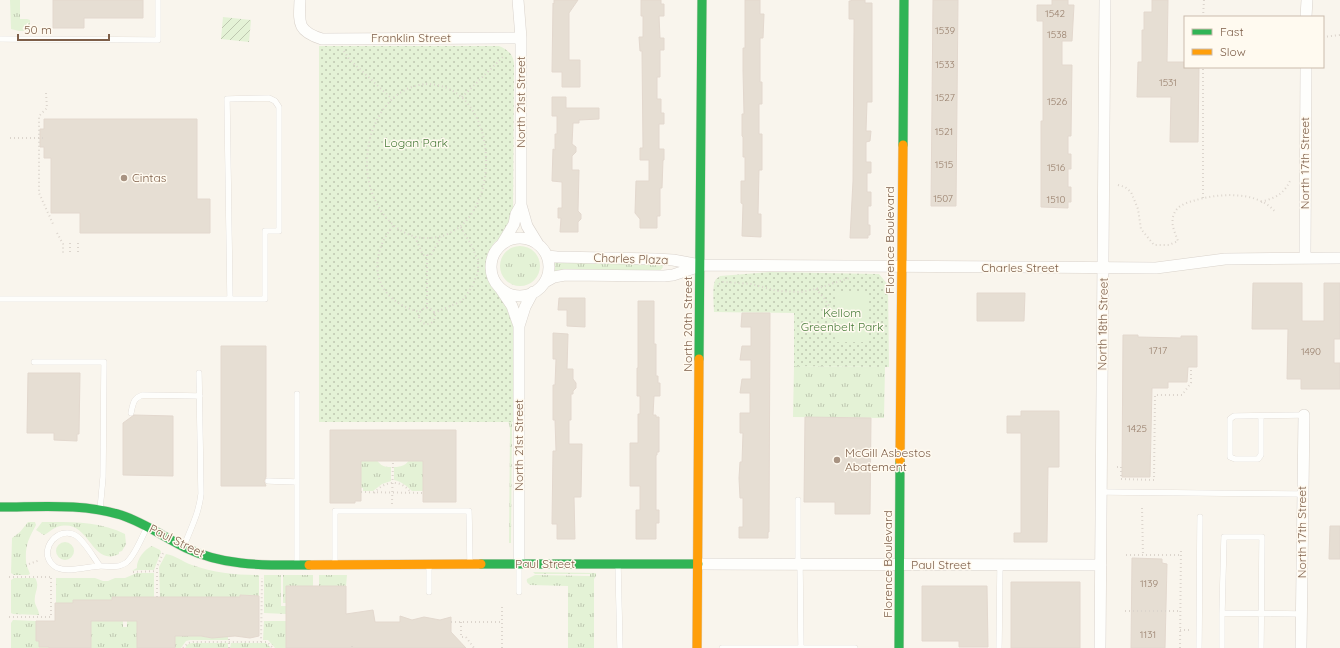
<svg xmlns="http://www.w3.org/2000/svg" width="1340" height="648" font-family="Quicksand,sans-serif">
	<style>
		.grass { fill: url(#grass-tufts) }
		.park { fill: url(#park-dots) }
		.garden { fill: url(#garden-furrows) }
		.pitch { fill: #e4f2d6 }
		.building { fill: #e6ded3; stroke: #e3d8ce }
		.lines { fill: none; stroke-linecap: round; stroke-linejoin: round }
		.lane-casing { stroke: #d9d2cb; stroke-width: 6 }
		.street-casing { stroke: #d9d2cb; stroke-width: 12 }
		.fast-casing { stroke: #d9d2c8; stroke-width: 10 }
		.slow-casing { stroke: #d9d2c8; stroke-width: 10 }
		.path { stroke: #dcd5cd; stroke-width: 2; stroke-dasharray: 1 3; stroke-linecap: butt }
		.lane { stroke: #fefefc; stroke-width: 5.5 }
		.street { stroke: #fefefc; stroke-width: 11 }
		.fast { stroke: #30b455; stroke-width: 9 }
		.slow { stroke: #ff9f0a; stroke-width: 9 }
		.poi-dot { fill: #a89382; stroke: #fffaf0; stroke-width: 1.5 }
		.labels { text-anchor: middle; stroke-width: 3; stroke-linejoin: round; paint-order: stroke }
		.number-label { font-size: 10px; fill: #99806d }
		.street-label { font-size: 12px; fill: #7d5e48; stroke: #fffaf0 }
		.park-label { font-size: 12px; fill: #4b7d3c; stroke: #fffaf0 }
		.poi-label { font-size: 12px; fill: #7d5e48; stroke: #fffaf0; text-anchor: start }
	</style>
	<defs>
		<pattern id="grass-tufts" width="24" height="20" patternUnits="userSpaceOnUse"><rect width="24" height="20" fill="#e4f2d6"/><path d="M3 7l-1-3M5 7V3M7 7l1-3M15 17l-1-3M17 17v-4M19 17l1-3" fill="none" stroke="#bec7b0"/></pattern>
		<pattern id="park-dots" width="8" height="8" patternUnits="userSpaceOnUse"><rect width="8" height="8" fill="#e4f2d6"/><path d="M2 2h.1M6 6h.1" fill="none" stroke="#bec7b0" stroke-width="1.8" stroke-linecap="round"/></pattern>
		<pattern id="garden-furrows" width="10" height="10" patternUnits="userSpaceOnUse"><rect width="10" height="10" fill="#e4f2d6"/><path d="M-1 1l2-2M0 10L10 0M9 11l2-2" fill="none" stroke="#bec7b0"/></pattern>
	</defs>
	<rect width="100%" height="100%" fill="#f9f5ed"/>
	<path class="grass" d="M10,0h10v19h7l3,1v8l-2,3h-9l-8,-2z
		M500 266a20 20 0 1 1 40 0a20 20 0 1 1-40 0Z
		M554,261l108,3 1,3 -3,4 -105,1z
		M513,324l-2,214v5h-2l1,-114 -3,-14z
		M794,366l91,1 -1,51 -91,-1z
		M361,454h12c5,8 8,14 18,13v14l-9,3 -9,7h-10v-3h-2z
		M423,455v36h-11c-5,-5 -10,-9 -18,-11v-13c8,0 12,-2 16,-8z
		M28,522h7l1,3c-7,13 -11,20 -10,36 0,5 3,9 4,13l-2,1h-14l-3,-2 1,-35 8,-6z
		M42,522c28,0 58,-1 83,12l1,10 -4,7 -3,1v2c-29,14 -29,-38 -62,-27 -5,2 -9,6 -13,8l-8,-5z
		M56 551a9 9 0 1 1 18 0a9 9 0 1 1-18 0Z
		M152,546l8,4 1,2 -7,18h-16l-6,1 3,-2 2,-1c-1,-7 7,-19 15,-22z
		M166,554c9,1 17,8 26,11 22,8 44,10 67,10v21l-19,-1v2h-80l-1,-30z
		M533,572l63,1v3l-2,3v69h-26v-62l-37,-1c-3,-1 -5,-3 -4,-6l8,-4 55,1v-2h-55z
		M137,573h17v24h-42v3h-39v3h-17v-25h39l8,3h5l7,-3h10z
		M264,575h17v31h5v8l-22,-1z
		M283,575h30v11h-27v17h-3z
		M319,575h28l-1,11h-27z
		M14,578h21c6,9 -2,15 0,25 1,4 4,7 4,12l-26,-1 -2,-1v-33z
		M13,620l23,1v20h3v6h10v1h-38v-25z
		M91,621h32v6h4v-6h10v27h-46z
		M264,621h22v27h-11l-7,-8h-5z
		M175,636h26l11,2 16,-2v4h-38l-4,1 -5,7h-6z
		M192,643h36v5h-43l3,-4z
		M231,643h35l5,5h-41z"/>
	<path class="park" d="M319,46h180c9,4 14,8 15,17l-1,152 -10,20 -9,8 -6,10 -3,13 2,11 3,6 3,5 12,12 8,22v100h-194z
		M770,272l109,2 9,11 1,82 -95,-1v-53l-80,-1c0,-7 -2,-25 1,-31 1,-3 3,-3 5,-5z"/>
	<path class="garden" d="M223,17l28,3 -2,22 -28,-3z"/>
	<path class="pitch" d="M837,292l31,1 -1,49h-31z"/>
	<path class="building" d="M53,0h90v18h-59v10h-31z
		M554,0h24l-9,13v47h11v27h-18v-15h-10l1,-69 1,1z
		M641,0h20v4h3v12h-5l1,22h4v12h-4v27h-3v22h4v14h3v11h-5v25h5v11h-1l-1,28h-2v28h-3v12h-17v-9l-5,-6 1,-32h13v-21h-9v-12h3l-1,-97h-2l-1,-14h4v-21h-2z
		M745,0h15v14h4l-1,24h-3v44h2v22h-3v30h3v36h-3l-1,44h3v23l-19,-1 1,-32 -2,-1v-22h4v-24h-2v-20l-1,-1v-22h2l-1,-44v-22h2z
		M851,0h14v3h7v99h-5l-1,29h5l-1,10 -4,1v20h5v11h-4v19h4v14h-3v19h2v10h-2v3h-18l3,-57 1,-148v-14h-5v-18h2z
		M933,0h25l-2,206h-25z
		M1052,0h16v5h6l-2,36h-10v24h10l-1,71h-3v18h3v15h-3v18h3v15h-3v6l-27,-1v-86h2v-100h-6v-16h15z
		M1152,0h16l-1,62h18v5h14l-1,75h-28l1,-45h-34l1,-35h4v-32h2v-18h8z
		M552,97h14v11h33v11l-20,1v3h-6l-1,21 4,3v5l-4,4v14h7l-1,41 3,3v5l-3,3v10h-18l1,-14h-3v-10h4v-26l-10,-1 1,-32 2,1v-16h2v-18h-5z
		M44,119h153v80h13v34h-130v-20h-29v-55h-7v-11h-4v-18h4z
		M1253,283h49v38h22v-38h16v56h-6v24h6v26h-39v-10h-14l1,-50h-36z
		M977,293h48l-1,28h-47z
		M559,298h26v29l-18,-1v-16h-9z
		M638,301h16v43h2v32h2v7h2v13h-6l-1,19h3v2h3v35h-2v3h-1v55h3v13h-3v16h-20v-29h4v-24h-10v-43h8v-29h2v-18h-3v-28h1z
		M742,313h28l-1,219h-1v6h-29v-11h4v-29h-3l-1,-20 1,-16h2l1,-29h-3v-20h10v-20h-10l2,-14h9v-19h-11l2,-14h9v-19h-10z
		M553,333l15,1 -1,35h6v10l3,4v5l-3,3v3h-2v26h-2v24h13l-1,53h-7l1,42h-18v-15h-5l1,-73h3l-1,-31h-2v-35h2l1,-26h-3z
		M1123,335h15v2l43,1v-2h16v31h-9l-1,15h-19v6h-16l-2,89h-28z
		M221,346h45v131l-2,4 2,5h-45z
		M28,373h52l-1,61h-2v7l-23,-1v-7h-27z
		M1021,411h38v56h-11l-1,75h-33v-9h7v-100h-14v-17h14z
		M134,415l39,1v60l-50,-1v-52z
		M805,417l66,1 -1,96h-35v-12h-31z
		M330,430h126v72h-33v-41h-62v40h-6v2h-25z
		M1330,526h10v33h-11z
		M1132,558l30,1v4l5,1 -2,84h-34z
		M1011,582h69v66h-69z
		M286,586h60v28l27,-4 2,12h25v-6l12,4 12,-3 16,3 11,-3v15l15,16h-180z
		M922,586h65l1,61h-29v-6h-37z
		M240,595l19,1v40l-9,2 -15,-2 -23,2 -11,-2h-26v12h-38v-27h-46v27h-42v-1h-10v-6h-3v-20h19v-18h18v-3h39v-3h128z"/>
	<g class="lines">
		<defs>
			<path id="lane" d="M0,39l158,1v-40
				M0,299c88,0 176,0 265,0v-68h14v-124l-4,-6 -6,-3 -42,1 3,200
				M34,362h70l-1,115 -3,33
				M131,413c2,-9 2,-15 12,-18l57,1
				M1261,416v39l-3,4h-23l-5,-2v-38l4,-3 70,-1
				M268,481l29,1
				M1101,492l201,2
				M798,500v64
				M184,546c7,-18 15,-33 17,-52l-2,-121
				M297,564v-170
				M335,564v-53h134l1,52
				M618,564l2,84
				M800,564l1,84
				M100,566c-7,-9 -16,-26 -25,-31 -16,-9 -36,13 -24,28 1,1 5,5 7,5 11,5 31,-2 43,-2 6,0 12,1 18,0 3,-1 6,-2 8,-4 8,-7 15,-25 20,-35
				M429,566v26
				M519,592v-26
				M1222,613l2,-76h38l-1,111
				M722,648h133
				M999,648l1,-83
				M1199,648l1,-131
				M1222,648v-35l80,1"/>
			<path id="street" d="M300,0c-1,23 -3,31 22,39l199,-1
				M518,0l3,38v167l6,21 11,18
				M1306,17l1,-17
				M491 267a29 29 0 1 1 58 0a29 29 0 1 1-58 0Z
				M502,244l12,-20 2,-10 5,-9
				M547,256l10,1 98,2 18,1 27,5 456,3 69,-9 115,-1
				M1305,258l1,-191
				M545,282l9,-5 11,-2 99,1 9,-1 27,-9
				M500,288l12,18 7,20v238
				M519,326l6,-19 8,-15
				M698,564l403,1
				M1100,648l5,-648
				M1301,648l3,-233"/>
			<path id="fast" d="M903,145l1,-145
				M699,359l3,-359
				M0,507c40,0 82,-4 121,8 24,8 43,22 65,33 39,19 81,17 123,17
				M481,564h217
				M899,648l1,-187"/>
			<path id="slow" d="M900,461l3,-316
				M309,565l172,-1
				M697,648l2,-289"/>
		</defs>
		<use href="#lane" class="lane-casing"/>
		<use href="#street" class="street-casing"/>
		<use href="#fast" class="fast-casing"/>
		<use href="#slow" class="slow-casing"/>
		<path class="path" d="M1203,17l1,-17
			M1323,37l17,-2
			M344,51l5,8 42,39
			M426,84c79,0 80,150 4,154 -40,2 -65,-42 -63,-78 1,-34 21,-73 59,-76z
			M46,93l1,15 -8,8v77l14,31
			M462,97l43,-42
			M10,138h34
			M1118,185l7,2 6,5 7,17 3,20 13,16h15l9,-4c-3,-8 -8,-18 -4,-27 3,-8 11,-11 19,-13 24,-8 66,-11 83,12
			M1203,198v-131
			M1261,202c16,-5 23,-8 30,-23
			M393,226c-6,8 -12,17 -14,27 -8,32 13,52 41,59
			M57,233l6,11v11
			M415,237l8,18h8l10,-18
			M70,243v12
			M78,243v12
			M427,255v53
			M719,284l4,-2 29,2 25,7 24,1 15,-3 33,-11
			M816,289l8,9 8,13 1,11
			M419 316a8 8 0 1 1 16 0a8 8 0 1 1-16 0Z
			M434,313l28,-12 10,-14 6,-15v-13l-2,-3 -4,-10 -12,-20
			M1117,467h4v12l33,1 1,-85h27l9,-12v-15
			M361,492l62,1
			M374,493c10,-12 27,-15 37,0
			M392,504l1,-43
			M1142,508l1,47
			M1126,555h54
			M29,564l11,-4
			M133,572l24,-1
			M9,577h43
			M157,597v-30l7,-16
			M1125,611h55
			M9,617h42v-40
			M451,622h51
			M461,622v15h5l8,11
			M1180,630h11
			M261,642h6l6,6
			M352,646v2
			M183,648l5,-5 5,-1h68l1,-64
			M229,648v-12
			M502,648v-44
			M1180,648l1,-100"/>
		<use href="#lane" class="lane"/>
		<use href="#street" class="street"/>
		<use href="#fast" class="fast"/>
		<use href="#slow" class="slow"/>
	</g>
	<g class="poi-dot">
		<circle cx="124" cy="178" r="4"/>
		<circle cx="837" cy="460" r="4"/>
	</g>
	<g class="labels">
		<g class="number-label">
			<text x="1055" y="17">1542</text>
			<text x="945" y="34">1539</text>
			<text x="1057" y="38">1538</text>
			<text x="945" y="68">1533</text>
			<text x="1168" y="86">1531</text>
			<text x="945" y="101">1527</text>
			<text x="1057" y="105">1526</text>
			<text x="944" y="135">1521</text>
			<text x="944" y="168">1515</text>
			<text x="1056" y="171">1516</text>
			<text x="943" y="202">1507</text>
			<text x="1056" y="203">1510</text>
			<text x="1158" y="354">1717</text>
			<text x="1311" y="355">1490</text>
			<text x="1137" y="432">1425</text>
			<text x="1149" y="587">1139</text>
			<text x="1148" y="638">1131</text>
		</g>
		<g class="street-label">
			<text x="411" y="42">Franklin Street</text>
			<text transform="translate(521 102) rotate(-90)" y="4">North 21st Street</text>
			<text transform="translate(1305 163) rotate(-90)" y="4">North 17th Street</text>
			<text transform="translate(890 240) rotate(-90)" y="4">Florence Boulevard</text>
			<text transform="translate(631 259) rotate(2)" y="4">Charles Plaza</text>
			<text x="1020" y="272">Charles Street</text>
			<text transform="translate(688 324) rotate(-90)" y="4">North 20th Street</text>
			<text transform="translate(1103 324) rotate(-89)" y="4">North 18th Street</text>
			<text transform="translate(519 445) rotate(-90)" y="4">North 21st Street</text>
			<text transform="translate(1302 532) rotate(-90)" y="4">North 17th Street</text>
			<text transform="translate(177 541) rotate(26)" y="4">Paul Street</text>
			<text x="545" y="568">Paul Street</text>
			<text transform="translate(888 564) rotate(-90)" y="4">Florence Boulevard</text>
			<text x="941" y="569">Paul Street</text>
		</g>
		<g class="park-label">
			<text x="416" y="147">Logan Park</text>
			<text x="842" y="317">Kellom<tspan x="842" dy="14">Greenbelt Park</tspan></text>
		</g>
		<g class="poi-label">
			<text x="132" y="182">Cintas</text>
			<text x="845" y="457">McGill Asbestos<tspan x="845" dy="14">Abatement</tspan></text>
		</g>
	</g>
	<rect x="1184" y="16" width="140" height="52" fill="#fffaf0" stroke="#cbbcad"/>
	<rect x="1192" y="29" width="20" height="6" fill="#30b455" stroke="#cbbcad"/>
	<text x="1220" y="36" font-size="12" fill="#7d5e48">Fast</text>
	<rect x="1192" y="49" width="20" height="6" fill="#ff9f0a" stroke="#cbbcad"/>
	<text x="1220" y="56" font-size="12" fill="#7d5e48">Slow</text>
	<path d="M18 34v6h91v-6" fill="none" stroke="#7d5e48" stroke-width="2"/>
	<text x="24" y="34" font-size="12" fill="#7d5e48" stroke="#fffaf0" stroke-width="3" paint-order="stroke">50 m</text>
</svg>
